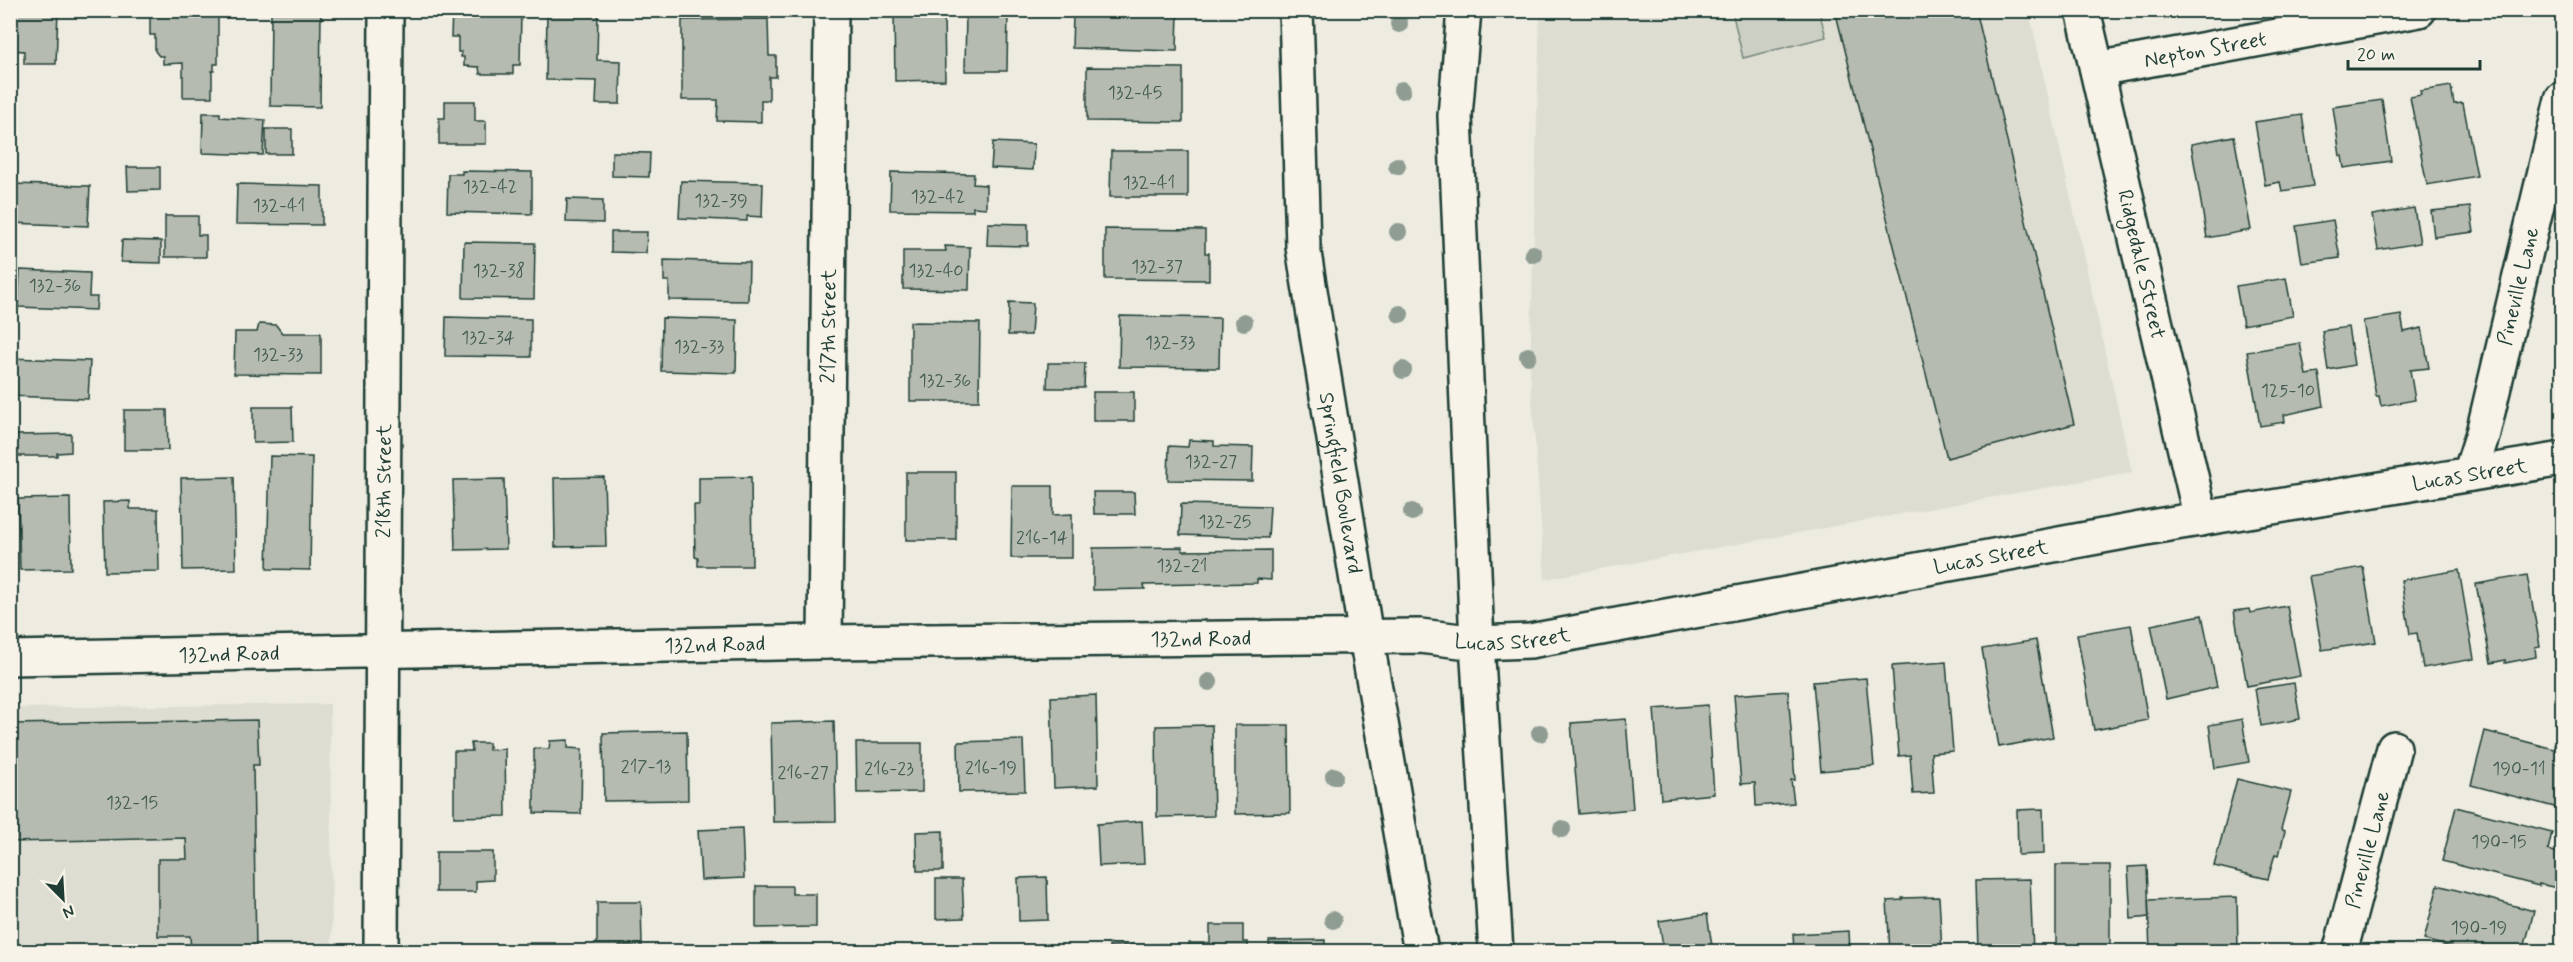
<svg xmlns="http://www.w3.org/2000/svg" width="2573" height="962" font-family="Mynerve,sans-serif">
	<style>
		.built { fill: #ddddd2 }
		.green { fill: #cccfc4; stroke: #76867c; stroke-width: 1.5 }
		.building { fill: #b5bbb0; stroke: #1f3d34; stroke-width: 1.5 }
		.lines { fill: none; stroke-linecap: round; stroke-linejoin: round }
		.street-casing { stroke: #1f3d34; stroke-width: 38 }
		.primary-casing { stroke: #1f3d34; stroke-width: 38 }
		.street { stroke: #f7f3e8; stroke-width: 33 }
		.primary { stroke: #f7f3e8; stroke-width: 33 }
		.tree { fill: #8f9c92 }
		.labels { text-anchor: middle; stroke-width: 4.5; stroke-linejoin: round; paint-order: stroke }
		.number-label { font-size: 18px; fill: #445c53 }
		.street-label { font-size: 21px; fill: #1f3d34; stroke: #f7f3e8 }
	</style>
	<rect width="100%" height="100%" fill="#eeece1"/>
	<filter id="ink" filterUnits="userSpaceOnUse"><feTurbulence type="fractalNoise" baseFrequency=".0167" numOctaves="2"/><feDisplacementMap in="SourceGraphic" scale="12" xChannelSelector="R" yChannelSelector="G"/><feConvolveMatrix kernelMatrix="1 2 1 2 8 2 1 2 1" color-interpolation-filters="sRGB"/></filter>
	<g filter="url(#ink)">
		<path class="built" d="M1540,11h489l103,461 -587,107 -15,-207z
			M330,704l2,247h-321l-1,-243z"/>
		<path class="green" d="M1732,11h87l7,26 -83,21z"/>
		<path class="building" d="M10,10h48l-2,54h-32v-13l-14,-1z
			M150,10h68v54h-4v7h-2v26h-29v-34l-20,1v-8h-4l-4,-5v-16h-5z
			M271,10h50l-1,97 -50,-1z
			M452,10h69l-1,55h-7v9h-33l-1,-7 -15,-1v-9h-3v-5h-3v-15h-7z
			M547,10h51l-1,50 24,1 -1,43h-24l1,-23 -51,-1z
			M966,10h42l-1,61h-42z
			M1141,10h37l-1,41 -105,-3 1,-34 46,1v-3z
			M1835,10h141l98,414 -127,34z
			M944,12l1,68 -50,1 -1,-68z
			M768,19l1,37h7v21h-7v23h-8v22l-44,-1 1,-21h-36v-80z
			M1087,67l96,1v54l-96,-1z
			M2451,86l3,18 9,-1 14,73 -50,9 -17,-88 11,-2 -1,-4z
			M2382,100l9,61 -47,7 -2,-12h-2l-7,-49z
			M445,101h30v20h11v23h-47v-26h6z
			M203,113h17v4l45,3 -2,35 -61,-2z
			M2302,115l11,71 -31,5 -2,-9 -15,3 -10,-63z
			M266,129h26v25h-26z
			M2234,136l17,94 -44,8 -16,-94z
			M993,142l41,2 -1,26 -42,-2z
			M1111,151h77v46h-78z
			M612,152l38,1 -1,24 -37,-1z
			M127,167h33v23l-32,1z
			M462,171l70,1v42l-85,-2 1,-38h14z
			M891,172l83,2 -1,10 13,1v23l-13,-1v4l-83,-1z
			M681,181l82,2 -1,34 -15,-1v5l-68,-3z
			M10,184l80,2 -2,40 -78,-3z
			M237,184l85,2v39l-86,-1z
			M567,199l36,1v23l-37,-1z
			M2470,207l4,25 -40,5 -3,-26z
			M2414,208l6,35 -42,7 -6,-35z
			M165,216h33v19h8v22h-41z
			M2333,220l7,38 -38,5 -6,-37z
			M988,223l40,1v22l-41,-1z
			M1105,229l100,1v23h4v27l-104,-1z
			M611,232h36l-1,21 -35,-1z
			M122,240l39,1v22l-40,-1z
			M464,242l71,1 -1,56 -71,-1z
			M945,246l25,1 -1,43 -66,-1v-38h43z
			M664,260l85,2 -1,39 -79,-1v-19h-5z
			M20,270l70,3 -1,24h8l-1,13 -78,-3z
			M2286,278l7,38 -50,9 -7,-39z
			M1009,302l24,1 -2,32h-23z
			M2401,315l3,17 18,-4 7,40 -19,2 5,30 -34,6 -2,-10h-3l-13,-75z
			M1120,316l100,2 -1,50 -100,-1z
			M446,317l85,2v38l-86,-1z
			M662,318l75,2 -1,53 -75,-2z
			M910,322l70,1 -1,78h-69z
			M259,324l17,1 6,8h39v42l-87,-1 1,-42h22z
			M2348,327l6,38 -26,5 -6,-39z
			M2300,343l6,32 13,-2 5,33 -40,9 1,7 -25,4 -13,-74z
			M10,358l80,3 -2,38 -78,-3z
			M1048,363h37l-1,25h-37z
			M1093,392h41v29h-41z
			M253,407h39l1,35 -40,1z
			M124,410h43l1,40h-44z
			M71,434v18l-14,1v3h-41v-21z
			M1189,440l25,1v5l39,1 -1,34 -84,-1 1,-34 19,1z
			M270,456l42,1 -2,113 -43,-1z
			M906,472h50v68h-50z
			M234,477l2,92 -53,1 -2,-92z
			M604,477l2,69 -51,1 -1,-69z
			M751,477l1,89h-54v-8l-3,-1 -1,-52h5v-27z
			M504,479l2,70 -51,1 -2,-70z
			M1012,486h41v29l19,-1v44h-61z
			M1093,492h41l1,22h-41z
			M70,498l1,71 -51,1 -2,-71z
			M130,501v8h28l1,62 -54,1 -2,-70z
			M1181,504l89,2 -2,32 -88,-3z
			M1182,547v4l89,-1v30l-14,-1v4l-113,2 1,4 -52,1v-42z
			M2363,567l13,75 -54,8 -13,-74z
			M2459,570l15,89 -51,9 -6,-35 -7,1 -9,-54z
			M2527,575l13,71 -5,1 1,10 -31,6v-3l-14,3 -15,-79z
			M2287,606l13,70 -53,10 -13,-75 15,-2 1,4z
			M2202,615l15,72 -51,12 -15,-74z
			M2131,625l17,95 -54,10 -17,-96z
			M2036,640l17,97 -54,10 -17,-98z
			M1946,662l7,89 -22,2 3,40 -21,1 -3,-39 -11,1 -7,-90z
			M1866,678l8,88 -53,5 -8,-89z
			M2294,683l6,36 -39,7 -6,-37z
			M1788,691l7,89h-4l3,23 -38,3 -1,-23 -14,1 -7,-89z
			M1096,695l2,91 -44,2 -3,-91z
			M1708,705l6,89 -53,5 -7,-90z
			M1626,719l7,90 -54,5 -8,-91z
			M2242,719l7,43 -34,6 -6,-43z
			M257,720l2,45h-6l3,187h-65l-1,-16h-32v-77h29l-1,-21 -176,4v-118z
			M834,721l2,100 -63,1 -2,-99z
			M1212,725l2,91 -57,1 -1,-91z
			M1235,725h54l1,88 -55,1z
			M687,731l1,69 -84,1 -1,-68z
			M2485,731l77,20v58l-91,-24z
			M568,740v8l14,1 -1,65 -47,-1v-65l15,1 1,-8z
			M1023,740l2,51 -66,1 -1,-50z
			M471,743h18v7l16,-1 1,67 -52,1v-66h18z
			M856,743h66v49l-65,1z
			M2237,779l54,13 -10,37 4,2 -6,24 -4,-1 -7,25 -54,-13z
			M2456,807l96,25 -4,18 14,4v35l-23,-5v2l-97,-25z
			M2043,809l1,45 -26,1 -1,-45z
			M1142,821l2,43 -45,2 -2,-42z
			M742,828l2,50 -43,2 -3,-50z
			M943,831v40h-26l-1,-39z
			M436,852h57v28l-17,1v11h-40z
			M2056,865h54v87h-54z
			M2147,866l2,51 -18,2 -3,-52z
			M1047,877l1,43 -29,1 -1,-43z
			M936,879h26l2,39 -28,1z
			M2030,879l3,73h-55l-2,-72z
			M2438,885l96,26 -11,41h-53l-46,-12z
			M756,886h36v8h24v33l-60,1z
			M1939,897l3,55h-52l-3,-51 15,-1v-2z
			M2237,897l1,55h-88l-2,-52z
			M597,902h44l1,43h-45z
			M1707,914l6,38h-49l-5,-31z
			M1210,925h33v17h5v10h-59v-9h21z
			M1849,931l1,21h-56l-1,-18z
			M1325,940v12h-55l-1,-11z
			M525,943h30v9h-30z
			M1166,944v8h-57v-6z"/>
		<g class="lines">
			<defs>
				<g id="street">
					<path id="s1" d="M2083,10l118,509"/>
					<path id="s2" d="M2097,69l322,-59"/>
					<path id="s3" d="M2470,474l13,-41 79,-334"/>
					<path id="s4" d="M825,642l6,-632"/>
					<path id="s5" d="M10,658l815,-16 595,-6 57,7 53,-2 627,-115 405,-67"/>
					<path id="s6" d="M381,952l5,-942"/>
					<path id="s7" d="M2340,952l54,-204"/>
				</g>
				<g id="primary">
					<path id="s8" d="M1296,10l7,237 63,390 55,315"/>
					<path d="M1464,10l-9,106 22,527 19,309"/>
				</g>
			</defs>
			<use href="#street" class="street-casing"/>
			<use href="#primary" class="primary-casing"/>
			<use href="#street" class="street"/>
			<use href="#primary" class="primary"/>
		</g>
		<g class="tree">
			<circle cx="1399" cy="24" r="9"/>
			<circle cx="1402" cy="90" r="9"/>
			<circle cx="1397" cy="166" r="9"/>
			<circle cx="1398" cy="232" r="9"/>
			<circle cx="1533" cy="254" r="9"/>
			<circle cx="1400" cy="314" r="9"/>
			<circle cx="1244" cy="322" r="9"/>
			<circle cx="1528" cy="356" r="9"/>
			<circle cx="1403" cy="370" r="9"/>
			<circle cx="1412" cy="512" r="9"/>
			<circle cx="1209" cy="682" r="9"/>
			<circle cx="1540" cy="733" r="9"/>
			<circle cx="1334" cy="776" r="9"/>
			<circle cx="1562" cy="829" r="9"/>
			<circle cx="1333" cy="920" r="9"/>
		</g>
	</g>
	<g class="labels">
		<g class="number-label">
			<text x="1135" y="98">132-45</text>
			<text x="1149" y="188">132-41</text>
			<text x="490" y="192">132-42</text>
			<text x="938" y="202">132-42</text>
			<text x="721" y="206">132-39</text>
			<text x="279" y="211">132-41</text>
			<text x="1157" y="272">132-37</text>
			<text x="499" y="276">132-38</text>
			<text x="936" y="276">132-40</text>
			<text x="55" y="291">132-36</text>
			<text x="488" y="343">132-34</text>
			<text x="1170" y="348">132-33</text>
			<text x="699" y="352">132-33</text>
			<text x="278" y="360">132-33</text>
			<text x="945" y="386">132-36</text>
			<text x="2288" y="396">125-10</text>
			<text x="1211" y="467">132-27</text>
			<text x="1225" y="527">132-25</text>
			<text x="1042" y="543">216-14</text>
			<text x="1182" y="571">132-21</text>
			<text x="646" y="772">217-13</text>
			<text x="991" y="773">216-19</text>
			<text x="889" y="774">216-23</text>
			<text x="2519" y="774">190-11</text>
			<text x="803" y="778">216-27</text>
			<text x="132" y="808">132-15</text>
			<text x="2499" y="847">190-15</text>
			<text x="2479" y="933">190-19</text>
		</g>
		<g class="street-label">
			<text dy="7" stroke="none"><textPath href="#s2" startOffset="110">Nepton Street</textPath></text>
			<text dy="7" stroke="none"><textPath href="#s1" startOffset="261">Ridgedale Street</textPath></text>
			<text dy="7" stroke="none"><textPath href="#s3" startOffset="194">Pineville Lane</textPath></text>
			<text dy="7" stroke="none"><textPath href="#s4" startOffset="316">217th Street</textPath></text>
			<text dy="7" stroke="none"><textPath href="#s5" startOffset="2475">Lucas Street</textPath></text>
			<text dy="7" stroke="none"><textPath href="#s6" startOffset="471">218th Street</textPath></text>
			<text dy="7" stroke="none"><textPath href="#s8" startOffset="476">Springfield Boulevard</textPath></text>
			<text dy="7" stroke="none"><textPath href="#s5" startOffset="1989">Lucas Street</textPath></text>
			<text dy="7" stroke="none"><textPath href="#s5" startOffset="1503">Lucas Street</textPath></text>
			<text dy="7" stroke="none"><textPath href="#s5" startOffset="1191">132nd Road</textPath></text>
			<text dy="7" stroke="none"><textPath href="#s5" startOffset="705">132nd Road</textPath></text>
			<text dy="7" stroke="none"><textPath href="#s5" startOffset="219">132nd Road</textPath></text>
			<text dy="7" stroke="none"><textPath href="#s7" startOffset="106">Pineville Lane</textPath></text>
		</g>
	</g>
	<rect width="2573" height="962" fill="none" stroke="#f7f3e8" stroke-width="36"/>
	<rect x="18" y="18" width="2537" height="926" fill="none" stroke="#1f3d34" stroke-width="2" filter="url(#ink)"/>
	<g transform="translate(63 899) rotate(156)" stroke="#f7f3e8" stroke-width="4.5" paint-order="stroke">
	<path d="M0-4.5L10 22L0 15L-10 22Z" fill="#1f3d34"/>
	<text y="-9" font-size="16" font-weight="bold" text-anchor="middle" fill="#1f3d34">N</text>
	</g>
	<path d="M2348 60v9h132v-9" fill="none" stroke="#1f3d34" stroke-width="3"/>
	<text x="2357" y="60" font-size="18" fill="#1f3d34" stroke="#f7f3e8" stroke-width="4.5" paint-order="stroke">20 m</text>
</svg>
